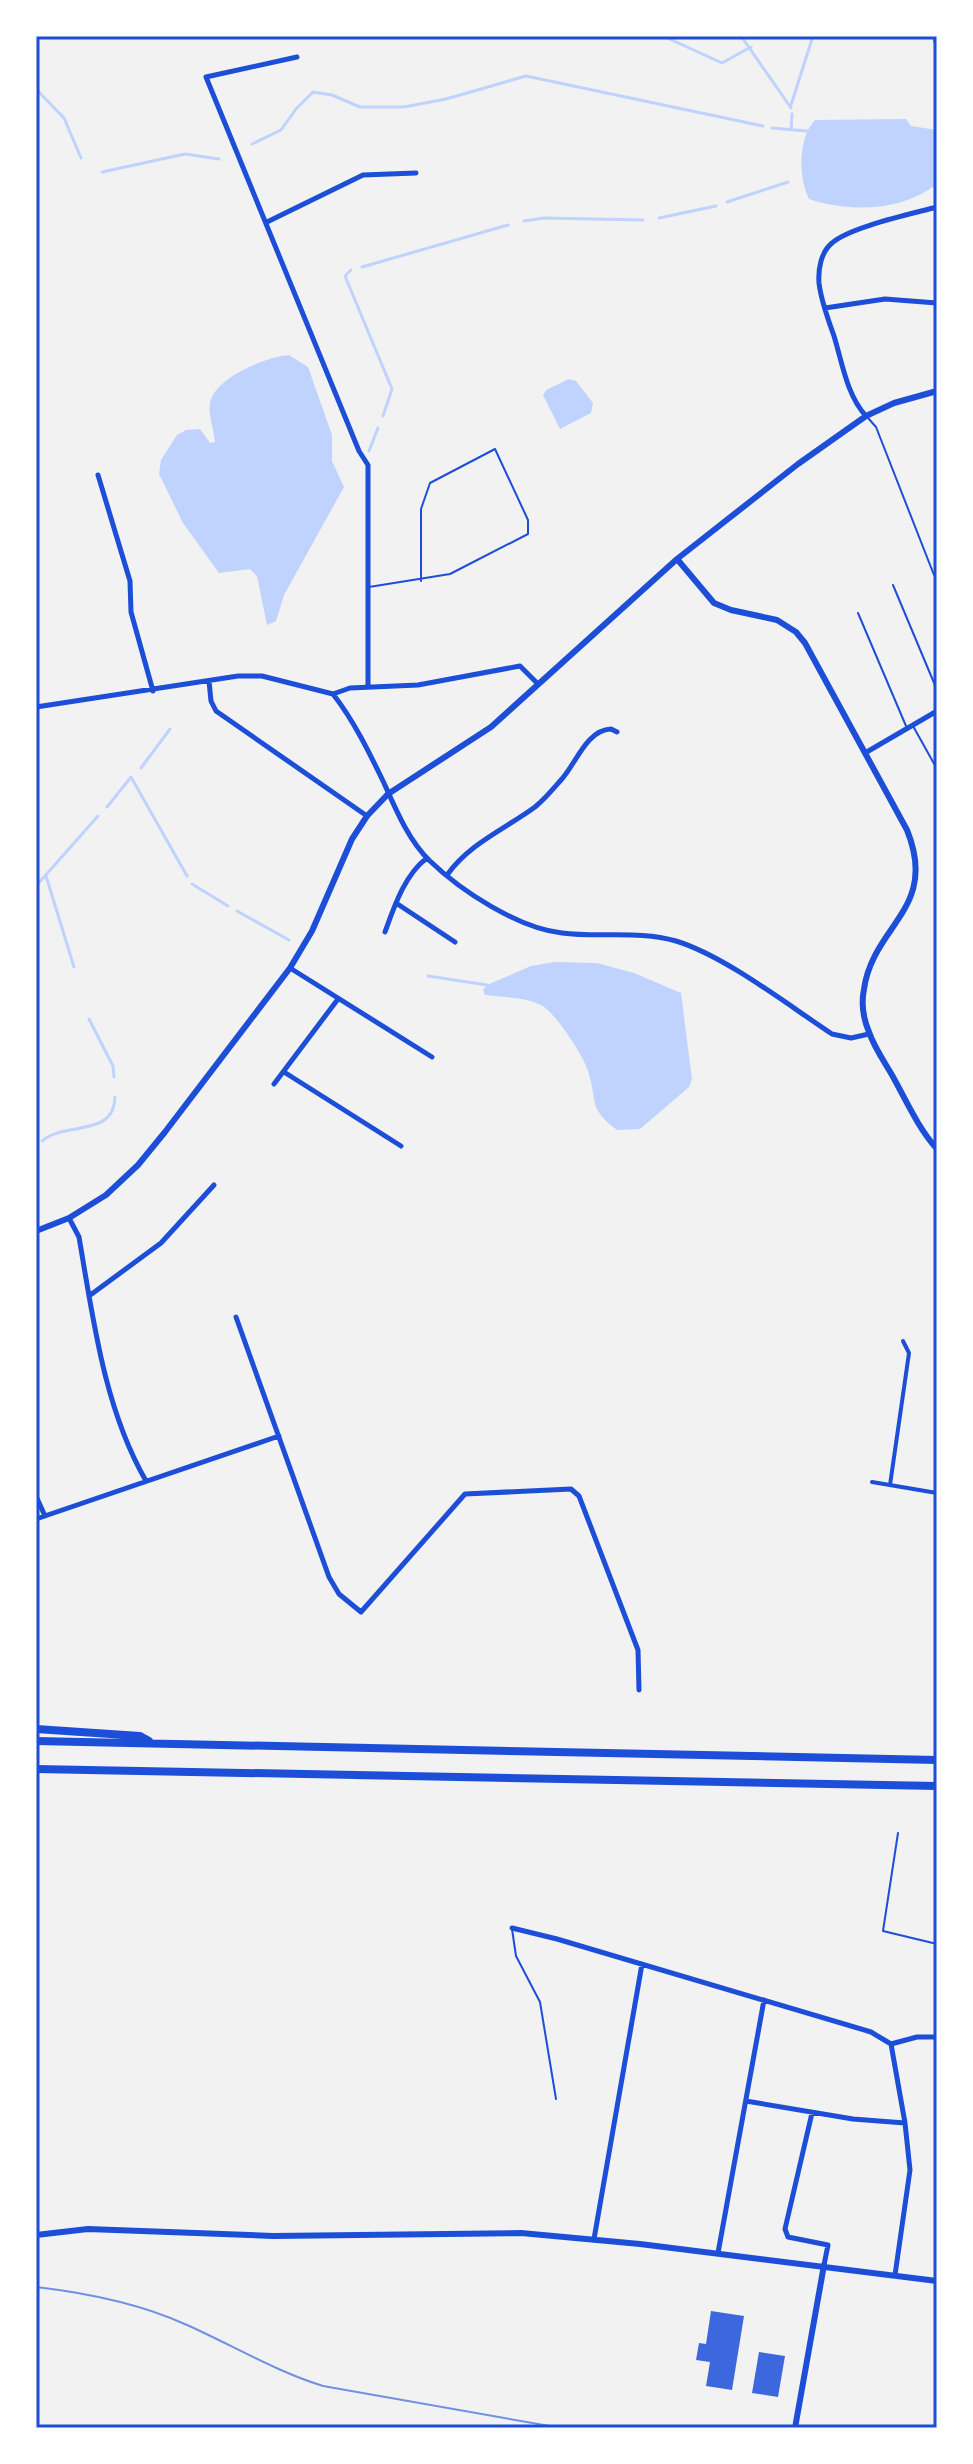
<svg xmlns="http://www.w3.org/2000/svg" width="973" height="2464" font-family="Lato,sans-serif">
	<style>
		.water { fill: #bfd3fe }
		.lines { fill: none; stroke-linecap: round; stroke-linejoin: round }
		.stream { stroke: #bfd3fe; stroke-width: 3 }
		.building { fill: #3d67dc }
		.service { stroke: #1d4ed8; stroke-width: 2 }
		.pedestrian { stroke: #1d4ed8; stroke-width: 4 }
		.minor { stroke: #1d4ed8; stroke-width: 5 }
		.tertiary { stroke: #1d4ed8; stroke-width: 6 }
		.primary { stroke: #1d4ed8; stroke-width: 8 }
		.tram { stroke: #7290e2; stroke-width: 2 }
		.neatline { fill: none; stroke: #1d4ed8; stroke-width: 3 }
	</style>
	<rect width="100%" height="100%" fill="#f2f2f2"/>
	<path class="water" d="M906,119l5,7 26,4v54c-35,27 -86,29 -128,15 -11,-22 -11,-61 6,-79z
		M289,355l19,12 24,68v26l12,26 -60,108 -8,26 -9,4 -10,-49 -7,-7 -31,4 -36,-50 -24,-49 2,-14 16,-25 9,-5 14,-1 10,14 5,-1c-1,-12 -7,-28 -5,-39 5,-26 56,-46 79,-48z
		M569,379l7,2 17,22 -2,10 -31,16 -17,-34 3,-5z
		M555,962l42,1 37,10 47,20 11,86 -3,8 -49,42 -23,1c-30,-23 -19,-28 -29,-59 -4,-15 -34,-60 -47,-66 -16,-8 -39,-8 -56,-10l-2,-5 4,-5 44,-19z"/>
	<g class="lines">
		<path class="stream" d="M663,36l59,27 29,-16
			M741,36l50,72
			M36,89l28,29 17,40
			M791,105l22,-69
			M772,128l35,3
			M791,130l1,-16
			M252,144l29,-14 15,-21 17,-17 19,3 28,12h44l42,-8 80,-23 237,50
			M102,172l83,-18 34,5
			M727,202l61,-20
			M659,218l57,-12
			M524,221l20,-3 99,2
			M362,267l146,-42
			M351,270l-6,6 47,113 -9,27
			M369,451l9,-23
			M141,768l29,-39
			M107,807l24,-30 56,99
			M46,876l28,91
			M192,884l36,22
			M36,886l62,-70
			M237,911l52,29
			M428,976l59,9
			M89,1019l24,47 1,11
			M42,1141c23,-20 72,-3 73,-44
			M36,1147l1,-1"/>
	</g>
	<path class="building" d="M711,2311l33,5 -12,74 -26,-4 4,-24 -14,-2 3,-17 7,1z
		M759,2352l26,4 -7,41 -26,-4z"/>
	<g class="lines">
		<path class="service" d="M868,418l8,9 58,148
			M893,585l44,105
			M369,587l81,-13 78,-40v-14l-33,-71 -65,34 -9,26v72
			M858,613l48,113
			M913,726l24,43
			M898,1833l-15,98 54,13
			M512,1929l4,27 24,46 16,97
			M937,1990v12"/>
		<path class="pedestrian" d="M872,1482l65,11
			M890,1485l19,-132 -6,-12"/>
		<path class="minor" d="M935,36l2,11
			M297,57l-91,20 153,374 9,14v222
			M267,222l96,-47 53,-2
			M825,308l60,-9 52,4
			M866,416c-19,-20 -24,-54 -32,-80 -6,-17 -13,-35 -15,-53 -1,-14 2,-31 13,-40 18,-16 79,-29 105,-36
			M98,475l32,106 1,31 22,79
			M209,681l2,20 5,10 151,105
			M333,694c21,27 36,58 51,89 12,27 25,58 46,78 31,30 88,67 132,72 37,5 77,-3 114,8 49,15 112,64 156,93l19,4 18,-4
			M36,707l202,-31h24l71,18 17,-6 68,-3 102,-19 18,18
			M865,753l72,-42
			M447,875c23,-32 58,-46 88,-68 10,-8 18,-18 26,-27 15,-16 25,-50 50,-51l6,3
			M396,903l59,39
			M385,932c9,-25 20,-58 42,-74
			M290,968l142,89
			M284,1072l117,74
			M274,1084l64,-85
			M69,1218l10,19c14,81 25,171 67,244
			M89,1296l72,-53 53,-58
			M236,1317l93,260 10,17 22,18 104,-118 106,-5 8,7 59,154 1,40
			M36,1496l9,20
			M36,1519l243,-83
			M512,1928l45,11 314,93 20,12
			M891,2044l14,79 5,47 -15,105
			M891,2044l26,-7h20
			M746,2101l107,18 52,4
			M812,2113l-27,116 3,8 40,8 -4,20
			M594,2239l48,-275
			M718,2253l46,-253"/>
		<path class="tertiary" d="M677,559l37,44 17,7 46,10 19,12 9,11 102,187c32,79 -34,95 -43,159 -3,15 -1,29 5,43 5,15 15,29 23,43 14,25 26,53 45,74
			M36,1231l33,-13 37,-23 32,-30 27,-33 125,-164 22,-37 40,-92 15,-23 21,-22 103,-67 186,-168 121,-95 68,-48 28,-13 43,-12
			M36,2235l52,-6 185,7 248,-3 119,11 297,37
			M795,2428l29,-163"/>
		<path class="primary" d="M36,1729l104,7 9,5
			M36,1741l901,19
			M36,1769l901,17"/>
		<path class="tram" d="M36,2287c52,6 103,16 151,38 45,20 88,46 136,61l238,42"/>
	</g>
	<rect width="973" height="2464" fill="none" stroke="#ffffff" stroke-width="76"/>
	<rect x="38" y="38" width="897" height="2388" class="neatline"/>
</svg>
